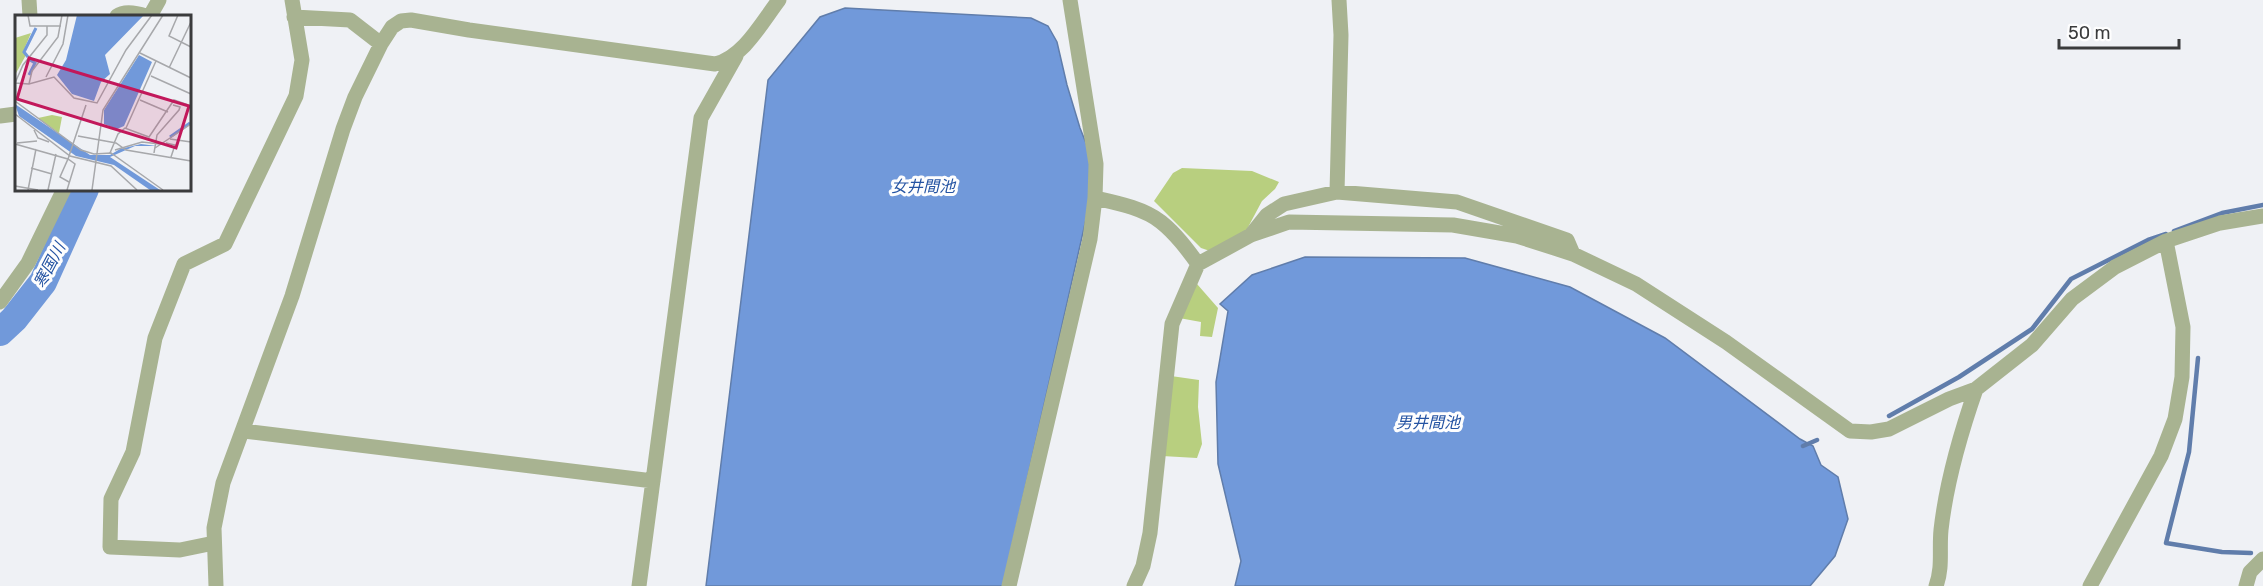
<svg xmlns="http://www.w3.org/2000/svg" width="2263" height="586" font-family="Rubik,'Noto Sans JP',sans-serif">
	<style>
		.green { fill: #b8cf7f }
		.water { fill: #7199da; stroke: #607dab; stroke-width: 1.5 }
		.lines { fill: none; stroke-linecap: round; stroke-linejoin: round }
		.stream { stroke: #607dab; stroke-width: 4.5 }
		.river { stroke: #7199da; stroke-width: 28 }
		.minor { stroke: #a8b391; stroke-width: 15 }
		.labels { text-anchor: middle; stroke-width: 6; stroke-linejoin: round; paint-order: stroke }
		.water-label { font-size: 16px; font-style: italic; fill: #2554a3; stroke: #fefefe }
		.inset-river { fill: none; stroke: #7199da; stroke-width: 3 }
		.inset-road { fill: none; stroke: #a7a8ab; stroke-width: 1.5 }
		.view { fill: #c2185b; fill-opacity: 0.15; stroke: #c2185b; stroke-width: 3 }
		.inset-edge { fill: none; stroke: #3a3b3c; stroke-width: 3 }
	</style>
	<rect width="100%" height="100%" fill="#eff1f5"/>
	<path class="green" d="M1182,168l70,3 27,11 -4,7 -13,12 -16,30 -36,20 -9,-3 -47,-47 19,-28z
		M1197,284l21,24 -6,29 -12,-1 1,-14 -22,-4z
		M1171,376l28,4 -1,27 4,37 -5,14 -35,-2z"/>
	<path class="water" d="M845,8l186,10 17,8 9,16 10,43 13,43 10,25 -1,53 -86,380h-297l62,-506 52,-63z
		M1305,257l160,1 105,29 95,51 135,101 13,7 8,19 17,12 10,42 -13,37 -25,30h-575l6,-25 -23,-97 -2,-82 12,-71 -8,-7 32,-29z"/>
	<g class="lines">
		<path class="stream" d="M2174,231l48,-18 41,-8
			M2198,358l-9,94 -23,91 56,9 29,1
			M1889,416l70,-39 73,-48 39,-50 77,-39 18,-6
			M1803,446l14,-6"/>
		<path class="river" d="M0,332l14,-13 29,-37 42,-93"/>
		<path class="minor" d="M29,0l1,16
			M117,16c8,-6 20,-3 29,0
			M150,16l9,-16
			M294,17l56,3 31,24
			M0,116l16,-2
			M1337,192l4,-157 -2,-35
			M1095,198c22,5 48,10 66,24 15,12 26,27 37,42
			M1251,235l16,-20 17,-11 53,-12 120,10 110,38 6,14
			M0,302l28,-39 36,-74
			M244,431l409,50
			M214,543l-34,7 -70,-3 1,-48 22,-47 22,-114 29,-74 41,-20 71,-148 6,-36 -10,-60
			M216,586l-2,-58 9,-45 69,-187 51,-167 12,-32 26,-53 11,-17 9,-6 10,-1 58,10 246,34c28,-6 47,-42 64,-64
			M639,586l62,-468 35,-62
			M1009,586l81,-347 5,-41 1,-34 -26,-164
			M1134,586l9,-20 7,-33 22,-209 26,-60 53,-29 38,-13 164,3 64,11 56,18 63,30 90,58 124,89 21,1 18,-3 60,-30 27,-10 56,-44 40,-46 43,-32 51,-26 54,-18 43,-7
			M1936,586c7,-19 3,-36 5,-56 5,-45 20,-98 35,-141
			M2090,586l71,-130 14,-37 7,-42 1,-50 -17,-86
			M2246,586l4,-14 13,-13"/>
	</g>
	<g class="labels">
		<g class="water-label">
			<text x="923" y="192">女井間池</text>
			<text transform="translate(49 265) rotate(-62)" y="6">寒国川</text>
			<text x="1428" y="428">男井間池</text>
		</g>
	</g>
	<g transform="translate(15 15)">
		<rect width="176" height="176" fill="#eff1f5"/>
		<path d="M16,18l-8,19 3,3 -11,20v-37zM37,100l10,2 -3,16 -21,-15z" fill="#b8cf7f"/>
		<path d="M62,0h67l-39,40 5,19 -9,8 -7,19 -22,-7 -15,-19 9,-15zM124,40l13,7 -28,64 -7,3 -13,-5v-14zM0,89l75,51h20l10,-6 21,-5 16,2h-22l-25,11 50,33h-10l-36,-25 -38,-9 -57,-40z" fill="#7199da"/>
		<path class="inset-river" d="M13,42l-4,-5 12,-24M14,60l6,-12 -5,-3M155,122l20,-14"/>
		<path class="inset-road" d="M13,0l2,11h31M163,0l-9,21 22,11M125,38l51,25M154,53l22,-46M136,61l40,18M31,62l17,-33 5,-29M0,68l14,1 25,-7 20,21 23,5 29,-53 26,-35M0,68l8,-18 24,-30v-9M14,69l3,-13 26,-34 4,-22M125,85l28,12M0,86l66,49 13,4 17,-1 52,37M0,99l55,42 41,10 26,24M111,113l30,-67M19,115l4,8 11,4M63,121l38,7 10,7 65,11M155,124l21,3M2,128l20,-2M151,128l9,2 -4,12M0,129l53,15 18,-54M140,133l36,-24M100,135l27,-8 18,2M95,138l8,-19 7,-6 24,9 25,-37 17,6M139,138l3,-18 22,-25 1,-3 -7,-2M16,153l21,6M0,171l23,4M13,175l8,-41M33,175l8,-36M52,175l8,-26 -7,-5 -8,18 9,5M77,175l11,-80 60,-95"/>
		<path class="view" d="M14,43l160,48 -13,42 -159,-49z"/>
		<rect width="176" height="176" class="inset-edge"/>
	</g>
	<path d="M2059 39v9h120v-9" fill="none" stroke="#3a3b3c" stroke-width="3"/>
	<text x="2068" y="39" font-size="18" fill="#3a3b3c" stroke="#fefefe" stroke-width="4.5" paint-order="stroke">50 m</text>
</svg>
